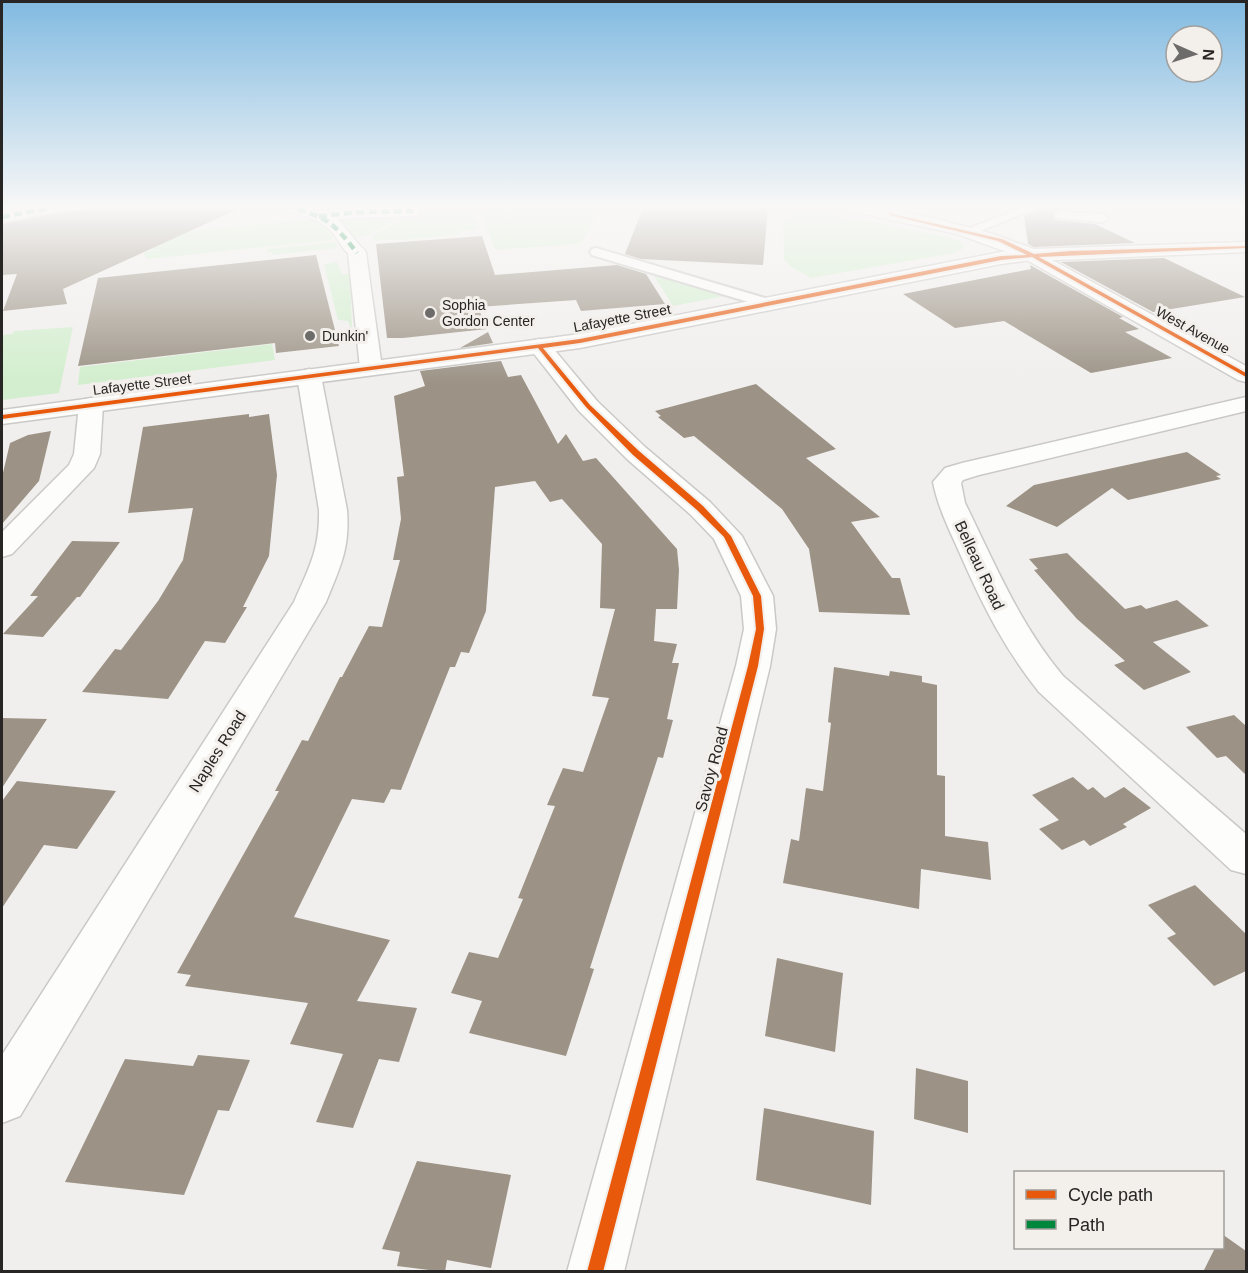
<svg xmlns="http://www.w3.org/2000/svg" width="1248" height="1273" font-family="Arial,sans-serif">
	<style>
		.green { fill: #d2eece }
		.building { fill: #9c9386 }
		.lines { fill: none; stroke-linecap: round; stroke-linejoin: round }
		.service-casing { stroke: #cac9c8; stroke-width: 4 }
		.pedestrian-casing { stroke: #cac9c8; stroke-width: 3 }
		.minor-casing { stroke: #cac9c8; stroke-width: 3 }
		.primary-casing { stroke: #cac9c8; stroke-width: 3 }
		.trunk-casing { stroke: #cac9c8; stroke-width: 3 }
		.service { fill: #fdfdfc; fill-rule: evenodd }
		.pedestrian { fill: #fdfdfc; fill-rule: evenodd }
		.minor { fill: #fdfdfc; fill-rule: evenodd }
		.primary { fill: #fdfdfc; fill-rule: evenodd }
		.trunk { fill: #fdfdfc; fill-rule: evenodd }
		.quiet { stroke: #00873e; stroke-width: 4.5; stroke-dasharray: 8 4.5; stroke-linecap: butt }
		.cycleway-casing { stroke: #f3efeb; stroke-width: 4 }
		.cycleway { fill: #e8590c; fill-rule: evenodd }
		.poi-dot { fill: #6e6c6a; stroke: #f3efeb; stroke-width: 2 }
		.labels { text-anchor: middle; stroke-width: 6; stroke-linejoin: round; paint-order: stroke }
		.far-poi-label { font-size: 14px; fill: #272624; stroke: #f3efeb; text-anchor: start }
		.far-street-label { font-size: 14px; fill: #272624; stroke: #f3efeb }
		.street-label { font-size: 16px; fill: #272624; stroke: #f3efeb }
	</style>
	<rect width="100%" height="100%" fill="#f1efed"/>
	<path class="green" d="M499,205h86l30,8 -18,1 -14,27 -6,3 -82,6 -14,-38z
		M814,210l137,28 10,4 3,6 -10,5 -143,25 -21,-12 -6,-7 -1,-40 12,-7z
		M417,212h39l18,2 5,15 -19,2v3l-57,6h-24l-4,2 -3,-6z
		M404,214c-15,8 -34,25 -51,23l-5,-9 -13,-11z
		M313,219l11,6 9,12 -1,3 -184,19 -4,-4v-3l19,-2h-20l2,-4 18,-2 -5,-10z
		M335,242l3,6 -66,7v-3l-5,1v-4z
		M337,262l5,12h8l2,57 -4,-10 -10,-1 -14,-56z
		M651,271l79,24 -57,11z
		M73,327l-14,66 -57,7v-65l10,-1 2,-3z
		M272,344l3,16 -197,25 2,-18z"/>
	<path class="building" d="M132,205h115l-184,84 4,15 -64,7 14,-37 -15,1v-51l66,-13z
		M644,205l124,3 -5,57 -122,-6 -16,-5z
		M1063,208l5,2 -13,2 -1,8 41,4 40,19 -101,4 -6,-3 -4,-28 17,-7z
		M482,236l13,39 122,-10 29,9 19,30 -84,7 -5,-11 -98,7 9,22 -84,9h-16l-11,-94z
		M316,255l23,91 -63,7 -1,-10 -197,23 20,-88z
		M1164,258l81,39 -92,15 -92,-50z
		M1030,265l93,52 -4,1 20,11 -14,3 47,26 -81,15 -87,-52 -49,7 -52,-34 128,-25z
		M488,332l5,11 -33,5z
		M501,361l7,16 13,-2 37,69 8,-10 17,27 13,-3 81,91 2,21 -2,39h-21l-2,32 23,3 -5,19h7l-12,56 6,1 -10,38 -5,-1 -35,107 -33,104 4,1 -28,87 -97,-23 13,-32 -31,-8 18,-41 29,6 25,-59 -5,-1 37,-92 -8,-1 16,-37 20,4 26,-74 -17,-2 23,-87 -15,-1 2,-64 -40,-45 -12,3 -15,-21 -40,6 -9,124 -17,42 -8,-1 -6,15h-5l-49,123 -10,-1 -7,14 -32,-4 -58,118 96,23 -33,61 60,7 -18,54 -20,-3 -26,69 -37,-6 27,-68 -53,-10 18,-41 -123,-17 6,-11 -14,-2 102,-182h-4l27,-51 6,1 32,-64h2l27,-51 13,1 18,-67h-7l8,-41 -4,-42 7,-1 -10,-80 31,-10 -5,-15z
		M756,384l80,65 -30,9 74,59 -29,5 41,56h8l10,37 -91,-3 -10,-63 -27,-40 -88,-73 -10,2 -26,-21 3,-1 -6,-5z
		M249,414v3l20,-3 8,61 -8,81 -26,51h4l-22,36 -20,-2 -37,58 -86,-7 33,-43 6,1 37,-49 25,-41 10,-52 -65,5 15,-86z
		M51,431l-12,50 -37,43v-47l8,-34 18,-8z
		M1187,452l34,23 -5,1 5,3 -93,21 -16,-12 -55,39 -51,-21 28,-21z
		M72,541l48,1 -40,55h-3l-34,40 -40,-3 35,-38h-8z
		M1067,553l58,56 16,-4 5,4 31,-9 32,26 -56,16 38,30 -47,18 -30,-25 11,-4 -48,-42 -43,-49 4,-1 -9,-10z
		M834,667l55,9 1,-5 32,5v6l15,3v90l8,1v60l43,6 3,38 -70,-11 -2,40 -136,-26 8,-44 8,2 7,-53 17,3 8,-68 -3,-1z
		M1234,715l12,11v49l-20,-19 -9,2 -31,-31z
		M2,718l45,1 -45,69z
		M1073,777l15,13 5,-3 12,11 19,-11 27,21 -28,16 4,3 -37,19 -6,-6 -22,10 -23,-21 20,-9 -27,-25z
		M17,781l99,10 -39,58 -33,-4 -42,63v-107z
		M1195,885l51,49v37l-32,15 -47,-48 9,-4 -28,-29z
		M777,958l66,15 -8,79 -70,-16z
		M198,1055l52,5 -21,51 -11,-1 -34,85 -119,-13 60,-123 68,7z
		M916,1068l52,13v52l-54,-14z
		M764,1108l110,23 -3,74 -115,-25z
		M417,1161l94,14 -20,93 -44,-8 -2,12 -48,-6 3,-14 -18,-3z
		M1222,1234l24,17v21h-43l12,-24h7z"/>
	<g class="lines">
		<defs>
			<path id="service" d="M1028,205h16l-71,29 -4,1 -6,-4z
				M1060,212l43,2 6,4 -6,4 -47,-4v-4z
				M596,248l176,52 2,3 -2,3h-10l-170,-51 -2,-3 2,-3z"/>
			<path id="pedestrian" d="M39,205h34l-8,5 -63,12v-10z
				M278,205h25l17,6 39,-4 54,-1 6,1 2,4 -2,4 -6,1 -75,3 28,34 -2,4c-19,5 -23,-17 -35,-28 -13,-12 -33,-15 -49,-20z"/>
			<path id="minor" d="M2,205h34l-2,4 -32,5z
				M894,205h19l-16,13h-12l-3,-4z
				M357,247l7,2 2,4 16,115 -3,5 -8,2 -8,-2 -3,-5 -12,-115 2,-4z
				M1032,249l214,117v16l-8,-2 -213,-121 -2,-4 2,-4z
				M539,339l8,2 50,60 48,46 65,55 32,34 31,60 3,33 -6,37 -146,606h-57l169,-606 8,-37 -3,-33 -27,-57 -24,-25 -63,-55 -48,-48 -51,-65 3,-5z
				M309,369l8,2 4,5 26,134c3,39 -7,57 -21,92l-306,514 -18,7v-68l292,-453c15,-34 26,-53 25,-92l-22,-134 4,-5z
				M1246,397v14l-267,64 -16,5 -2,3 4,20c30,61 54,120 98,173l183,158v40l-15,-4 -192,-178c-35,-44 -56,-86 -78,-136 -11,-25 -23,-48 -28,-74l12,-14 17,-5z
				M91,398l9,2 3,5 -3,49 -6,14 -82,86 -10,3v-25l67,-67 5,-11 5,-49 3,-5z"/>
			<path id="primary" d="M1032,249l7,2 2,4 -2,4 -38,5 -421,84 -578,76v-14l578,-76 421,-82z"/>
			<path id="trunk" d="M837,205h33l70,15 53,14 41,15 212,-7v10l-214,9 -75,-27 -112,-24 -6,-1z"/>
		</defs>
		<use href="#service" class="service-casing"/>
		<use href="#pedestrian" class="pedestrian-casing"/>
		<use href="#minor" class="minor-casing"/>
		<use href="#primary" class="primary-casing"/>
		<use href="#trunk" class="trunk-casing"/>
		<use href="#service" class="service"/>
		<use href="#pedestrian" class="pedestrian"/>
		<use href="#minor" class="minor"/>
		<use href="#primary" class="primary"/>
		<use href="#trunk" class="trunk"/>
		<path class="quiet" d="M286,205c41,14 44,13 71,48
			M319,216l40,-4 54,-1
			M2,217l63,-12"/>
		<defs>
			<path id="cycleway" d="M889,213l113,26 32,15 36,-3 176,-5v2l-207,9 207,116v4l-214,-120 -31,3 -421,83 -37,5 47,57 49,46 64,55 28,30 30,60 3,33 -6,37 -155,606h-16l161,-606 8,-37 -3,-33 -29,-59 -27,-27 -64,-55 -47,-48 -48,-59 -536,71v-4l578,-76 421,-83 26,-1 -29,-14 -109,-26z"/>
		</defs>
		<use href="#cycleway" class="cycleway-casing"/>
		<use href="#cycleway" class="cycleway"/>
	</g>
	<linearGradient id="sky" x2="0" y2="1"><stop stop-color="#81bae1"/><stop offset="0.54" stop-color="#f9f8f7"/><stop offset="1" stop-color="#f9f8f7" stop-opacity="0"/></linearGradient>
	<rect width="1248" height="383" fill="url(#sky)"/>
	<g class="poi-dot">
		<circle cx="430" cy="313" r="6"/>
		<circle cx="310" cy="336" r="6"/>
	</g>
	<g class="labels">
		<g class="far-poi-label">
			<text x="442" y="310">Sophia<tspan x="442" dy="16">Gordon Center</tspan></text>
			<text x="322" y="341">Dunkin'</text>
		</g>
		<g class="far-street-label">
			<text transform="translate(622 318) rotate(-11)" y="5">Lafayette Street</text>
			<text transform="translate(1193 330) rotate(29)" y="5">West Avenue</text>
			<text transform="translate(142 384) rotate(-7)" y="5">Lafayette Street</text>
		</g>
		<g class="street-label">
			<text transform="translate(980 565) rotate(65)" y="6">Belleau Road</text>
			<text transform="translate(217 751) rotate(-58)" y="6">Naples Road</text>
			<text transform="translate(711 769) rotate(-75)" y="6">Savoy Road</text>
		</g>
	</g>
	<rect width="1248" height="1273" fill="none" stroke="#272624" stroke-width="6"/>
	<rect x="1014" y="1171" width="210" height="78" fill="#f3efeb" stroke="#a19f9b" stroke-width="1.5"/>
	<rect x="1026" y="1190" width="30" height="9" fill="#e8590c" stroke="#a19f9b" stroke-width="1.5"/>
	<text x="1068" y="1201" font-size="18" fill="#272624">Cycle path</text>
	<rect x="1026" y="1220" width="30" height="9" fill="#00873e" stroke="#a19f9b" stroke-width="1.5"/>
	<text x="1068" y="1231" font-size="18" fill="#272624">Path</text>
	<g transform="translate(1194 54) rotate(93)"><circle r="28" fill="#f3efeb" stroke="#a19f9b" stroke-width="1.5"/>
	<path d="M0-4.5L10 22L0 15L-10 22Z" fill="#6e6c6a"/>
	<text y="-9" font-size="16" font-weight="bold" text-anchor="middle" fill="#272624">N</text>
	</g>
</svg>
